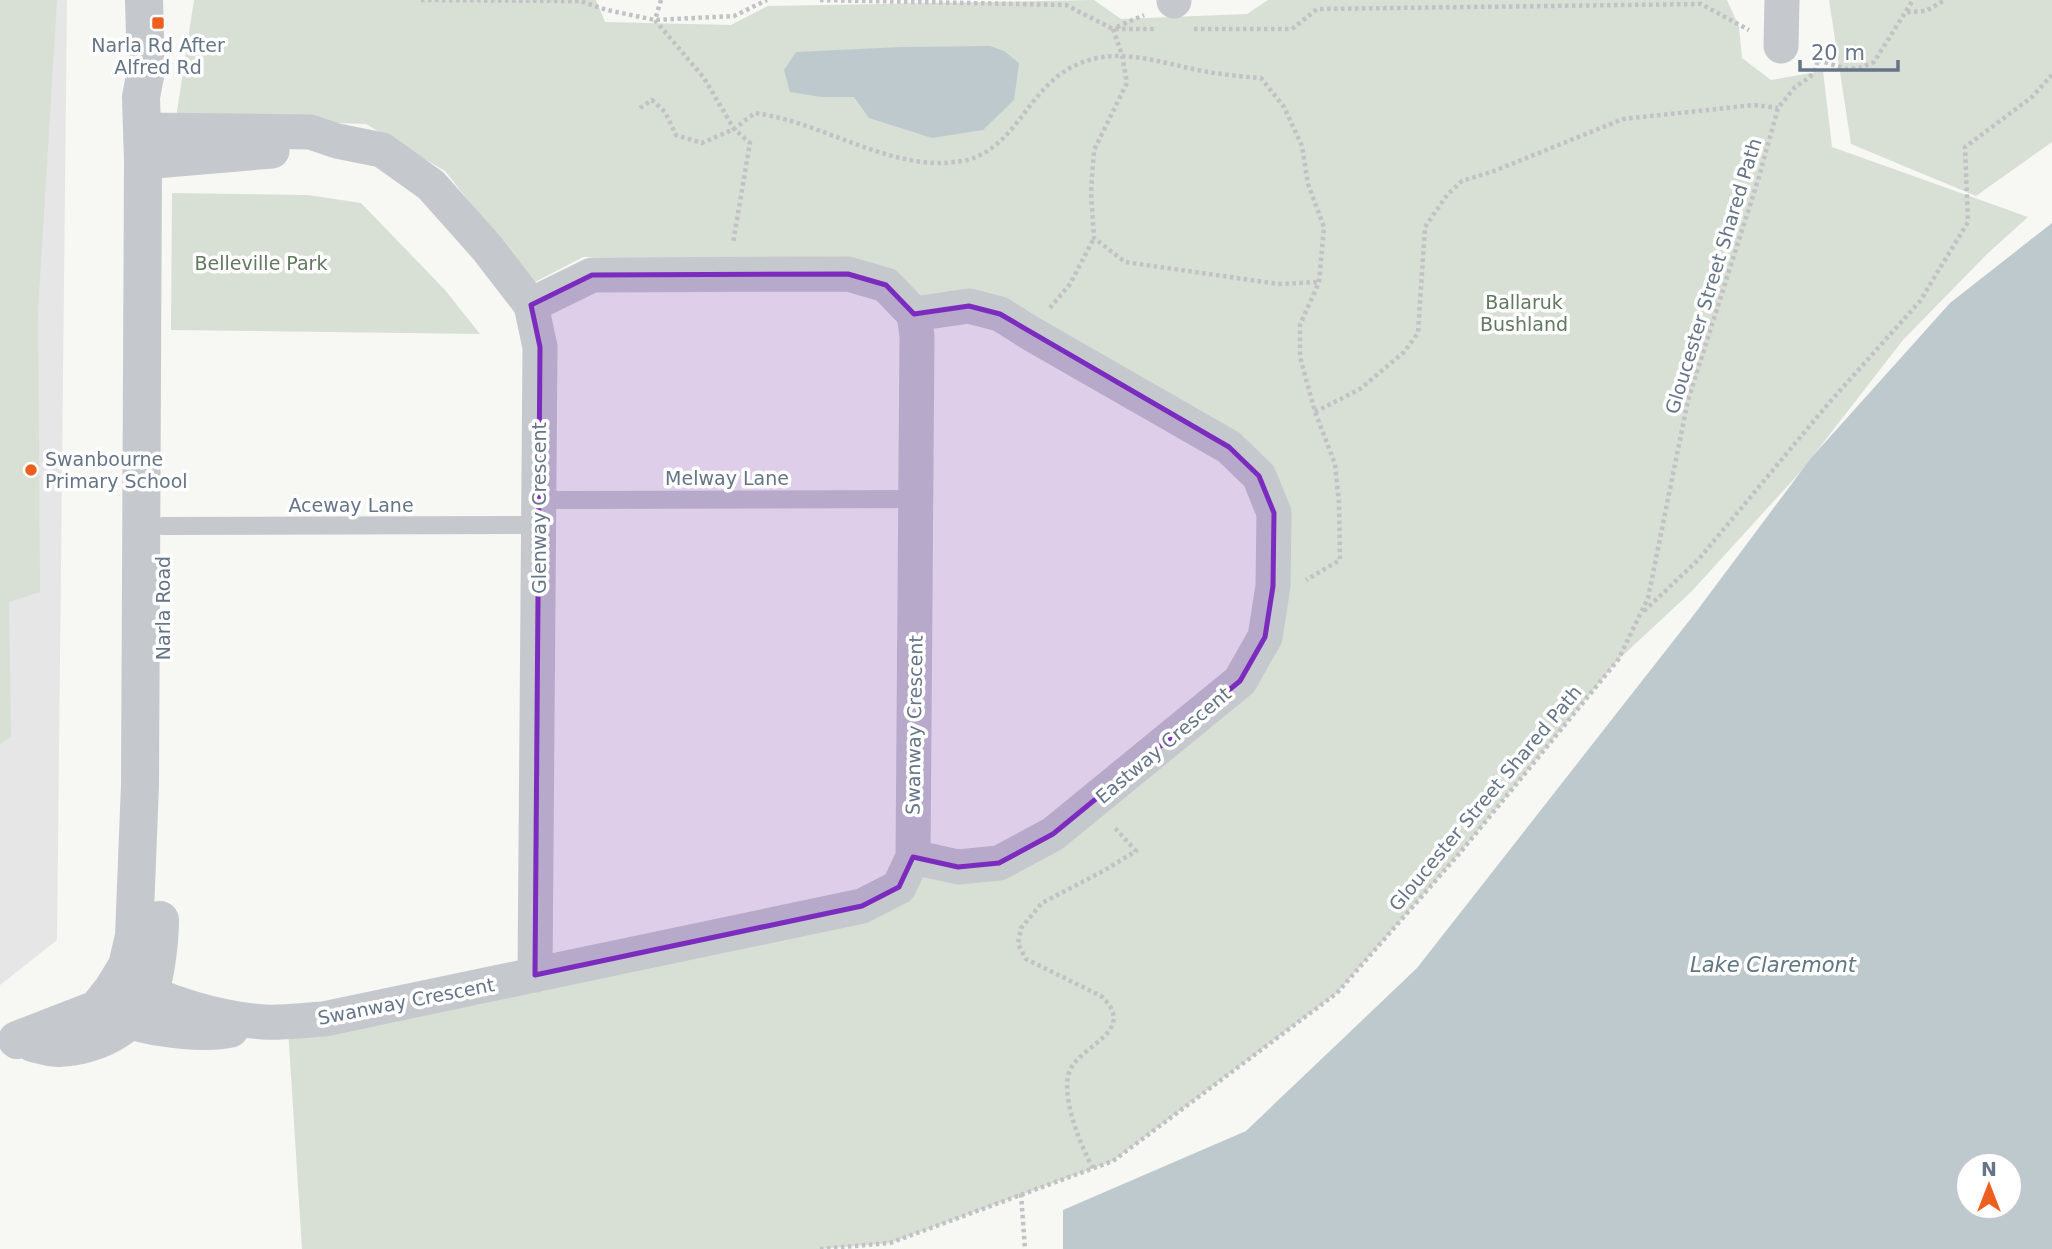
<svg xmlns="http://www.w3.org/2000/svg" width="2052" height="1249" font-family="'DejaVu Sans',sans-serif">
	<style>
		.built { fill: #e5e6e5 }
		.green { fill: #d8dfd5 }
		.water { fill: #bec9ce; fill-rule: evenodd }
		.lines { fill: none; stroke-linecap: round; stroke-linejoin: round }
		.path { stroke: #c1c2c5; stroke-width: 4.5; stroke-dasharray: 3.5 3.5; stroke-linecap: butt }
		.service { stroke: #c5c8cc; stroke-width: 18 }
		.minor { stroke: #c5c8cc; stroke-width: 35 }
		.tertiary { stroke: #c5c8cc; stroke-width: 38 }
		.marked { fill: #7b2cbf; fill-opacity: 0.2; stroke: #7b2cbf; stroke-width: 5; stroke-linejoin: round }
		.poi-dot { fill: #ed5f1f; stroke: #fff; stroke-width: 2.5 }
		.labels { text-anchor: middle; stroke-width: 7; stroke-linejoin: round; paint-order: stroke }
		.poi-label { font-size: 19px; fill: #657587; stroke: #fff }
		.park-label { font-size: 19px; fill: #637860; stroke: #fff }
		.street-label { font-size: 19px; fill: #657587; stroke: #fff }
		.water-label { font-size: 21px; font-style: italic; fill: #607783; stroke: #fff }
	</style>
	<rect width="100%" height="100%" fill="#f7f7f4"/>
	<path class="built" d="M0,0h67l-10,940 -57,45z"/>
	<path class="green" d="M0,0h57l-19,311 2,281 -31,10 2,135 -11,7z
		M194,0h402l9,22 126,3 37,-19 326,-6 27,19 126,-5 21,-14h459l12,27 3,31 29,22 52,-9 9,76 196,70 -41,37 -84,86 -101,130 -110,121 -74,69 -159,194 -122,139 -224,168 -223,82 -70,6h-518l-14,-221 574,-122 51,-49 86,6 266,-226 -6,-161 -268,-165 -63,1 -17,-26 -24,-19 -40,-8 -264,-2 -50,26 -88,-112 -79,-47 -190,-6z
		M1829,0h223v142l-76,54 -125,-52z
		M172,193l136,2 53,8 84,87 35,44 -309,-4z"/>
	<path class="water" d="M990,46l14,5 15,12 -5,37 -31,30 -51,8 -63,-20 -15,-21h-33l-31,-5 -6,-22 12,-18 105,-5z
		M2052,223v1026h-989v-39l183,-79 171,-163 279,-356 115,-154 139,-155zM2010,1165v42h-42v-42z"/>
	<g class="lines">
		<path class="path" d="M421,0l159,1 27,9 48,10 79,-4 33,-16
			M661,0l-6,20 49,58 30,51 16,14 -17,100
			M820,0l246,5 47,24h41
			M1907,12l19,-1 19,-11
			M1117,27l27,-12
			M1113,29l9,26 5,28 -33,67 -3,42 3,46 31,24 153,22 41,-2
			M1194,29h98l25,-20 384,-5 48,26
			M1818,60l28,9 14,-1 14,-6 39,-62
			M640,108l12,-8 13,12 11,23 26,8 32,-14 21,-16c65,9 126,52 190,50 9,-1 23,-2 31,-6 49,-21 56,-83 117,-98 39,-10 81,8 121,14 15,2 31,4 47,5l23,29 18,39 6,38 16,43 -5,55 -19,43v32l15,55 20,52 4,39 1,57 -34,20
			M1050,308l20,-24 24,-46
			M1315,412l45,-23 44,-37 14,-19 7,-106 22,-32 15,-14 32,-10 129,-52 131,-14 24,3
			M1644,611l54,-51 130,-156 92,-103 48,-79 -3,-75 67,-50 20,-22
			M1093,1168c-12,-21 -35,-76 -22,-100 13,-24 67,-38 30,-72l-75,-37 -8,-15 3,-16 21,-25 63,-33 31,-19 -22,-24
			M1021,1194l4,55
			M820,1249l70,-6 223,-82 224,-168 122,-139 159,-194 30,-62 40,-198 71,-223 19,-69 17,-21 15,-10 6,-9 2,-9"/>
		<path class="service" d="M539,500l377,-1
			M163,526l376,-1"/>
		<path class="minor" d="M1174,1v-1
			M1781,46l1,-46
			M141,130l169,2 27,9 45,9 49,35 56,63 44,57 9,42 -5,628
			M143,162l129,-11
			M913,857l45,10 41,-4 54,-29 187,-153 25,-44 8,-51 1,-73 -15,-37 -30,-29 -199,-114 -30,-19 -31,-8 -55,8
			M123,982c44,20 93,37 141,40 20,1 40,-2 60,-3l538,-113 37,-19 14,-30 4,-521 -3,-22 -28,-29 -38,-11 -256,1 -61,30
			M108,1007c7,4 15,12 23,15 24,8 76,14 100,8"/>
		<path class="tertiary" d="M17,1040l80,-31 16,-20 14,-23 7,-30 6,-151 3,-623 -2,-65 5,-26 -2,-71
			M33,1043c8,2 18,5 26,5 37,-2 73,-19 89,-53 8,-16 12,-57 12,-75"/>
	</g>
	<path class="marked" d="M848,274l38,11 28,29 55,-8 31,8 229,133 30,29 15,37 -1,73 -8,51 -25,44 -187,153 -54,29 -41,4 -45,-10 -14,30 -37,19 -327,69 5,-628 -9,-42 61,-30z"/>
	<g class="poi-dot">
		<rect x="151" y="16" width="14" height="14" rx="3.5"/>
		<circle cx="31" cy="470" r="7"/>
	</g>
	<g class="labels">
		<g class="poi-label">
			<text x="158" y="52">Narla Rd After<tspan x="158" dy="22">Alfred Rd</tspan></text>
			<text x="45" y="466" text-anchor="start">Swanbourne<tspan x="45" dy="22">Primary School</tspan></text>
		</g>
		<g class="park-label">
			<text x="261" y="270">Belleville Park</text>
			<text x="1524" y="309">Ballaruk<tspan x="1524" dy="22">Bushland</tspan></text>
		</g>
		<g class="street-label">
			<text transform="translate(1713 276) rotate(-73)" y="7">Gloucester Street Shared Path</text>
			<text x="727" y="485">Melway Lane</text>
			<text x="351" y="512">Aceway Lane</text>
			<text transform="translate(539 508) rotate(-90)" y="7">Glenway Crescent</text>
			<text transform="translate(163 608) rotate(-90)" y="7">Narla Road</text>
			<text transform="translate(914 725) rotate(-89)" y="7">Swanway Crescent</text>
			<text transform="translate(1163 745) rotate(-40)" y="7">Eastway Crescent</text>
			<text transform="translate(1485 798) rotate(-50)" y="7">Gloucester Street Shared Path</text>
			<text transform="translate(406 1001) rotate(-11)" y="7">Swanway Crescent</text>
		</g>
		<g class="water-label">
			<text x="1773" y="972">Lake Claremont</text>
		</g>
	</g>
	<g transform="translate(1989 1186)"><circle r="33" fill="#ffffff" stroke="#c1c8cf" stroke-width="2"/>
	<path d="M0-5L12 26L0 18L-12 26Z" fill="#ed5f1f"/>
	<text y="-10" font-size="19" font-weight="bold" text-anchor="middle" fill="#657587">N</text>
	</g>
	<path d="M1800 60v10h98v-10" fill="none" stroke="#657587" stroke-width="3.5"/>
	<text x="1811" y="60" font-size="21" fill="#657587" stroke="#ffffff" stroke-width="5" paint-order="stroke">20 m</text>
</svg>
